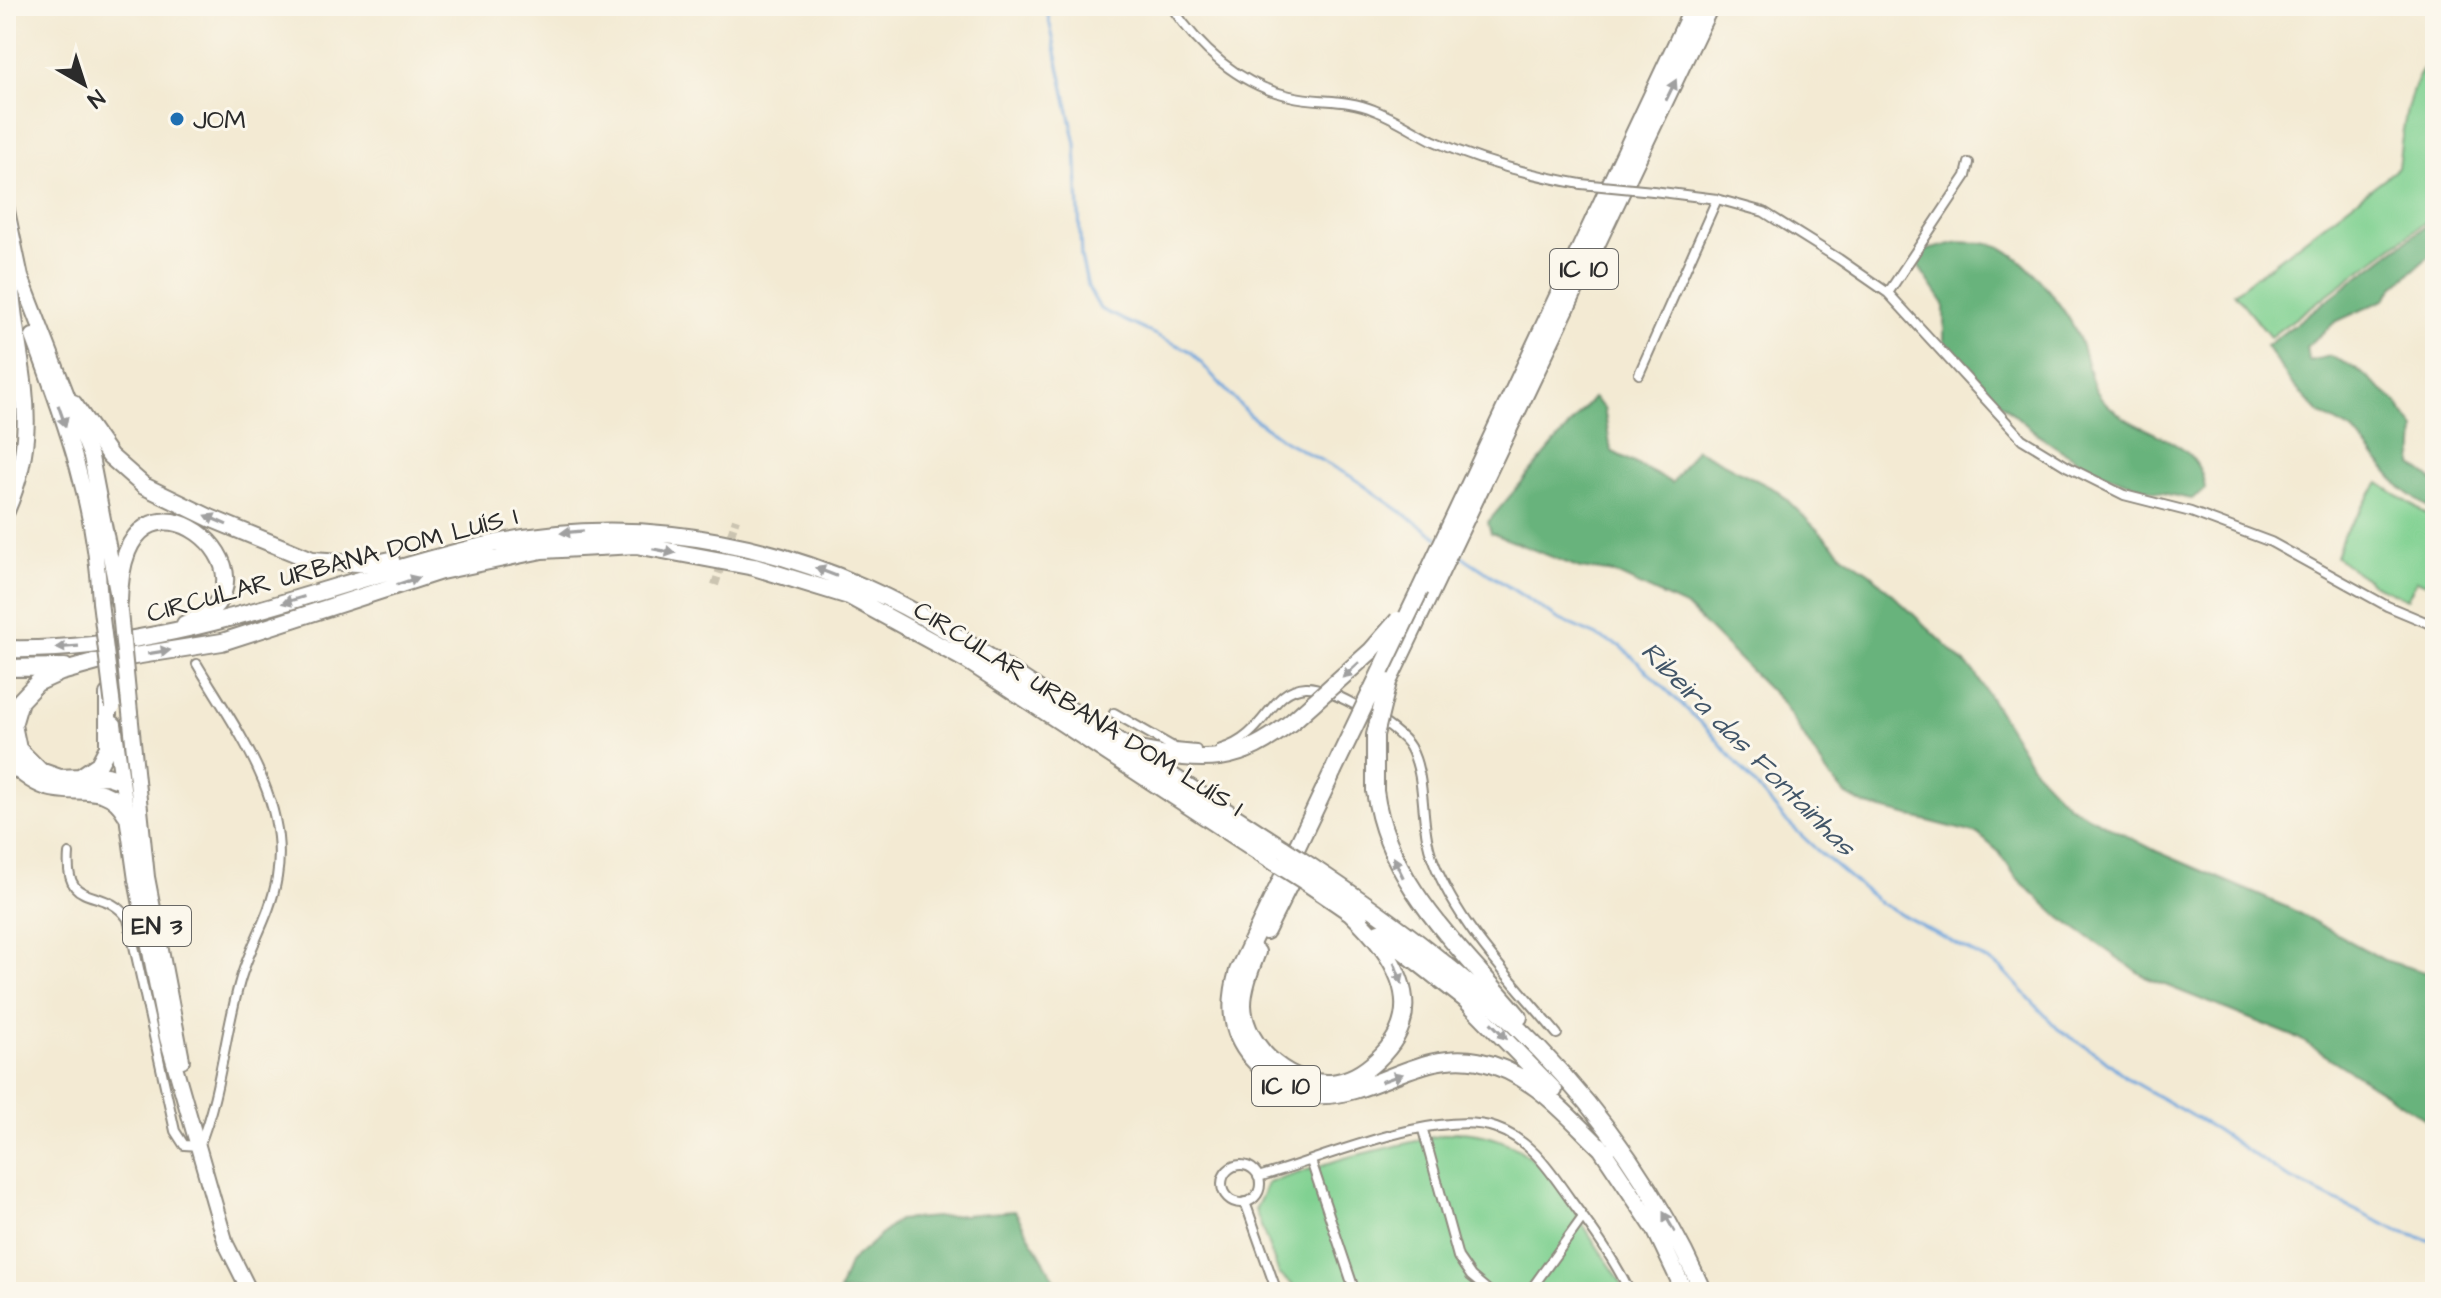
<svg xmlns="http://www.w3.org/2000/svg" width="2441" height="1298" font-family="'Architects Daughter',sans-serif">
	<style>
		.green { fill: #81d192; stroke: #567e5e; stroke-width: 2 }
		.forest { fill: #68b37c; stroke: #4a6f54; stroke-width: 2 }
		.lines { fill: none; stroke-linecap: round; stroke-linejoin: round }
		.stream { stroke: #6ea5dc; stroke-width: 3 }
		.street-tunnel { stroke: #cbc4b1; stroke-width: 8; stroke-dasharray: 8 4; stroke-linecap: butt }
		.street-casing { stroke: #8f8a7f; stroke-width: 12 }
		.primary-casing { stroke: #8f8a7f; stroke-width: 18 }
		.highway-casing { stroke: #8f8a7f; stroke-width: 20 }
		.street { stroke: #fff; stroke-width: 8 }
		.primary { stroke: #fff; stroke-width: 14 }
		.highway { stroke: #fff; stroke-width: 16 }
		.street-bridge-casing { stroke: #8f8a7f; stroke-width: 12; stroke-linecap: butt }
		.primary-bridge-casing { stroke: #8f8a7f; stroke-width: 18; stroke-linecap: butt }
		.highway-bridge-casing { stroke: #8f8a7f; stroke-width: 20; stroke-linecap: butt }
		.street-bridge { stroke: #fff; stroke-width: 8 }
		.primary-bridge { stroke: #fff; stroke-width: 14 }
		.highway-bridge { stroke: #fff; stroke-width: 16 }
		.oneway { fill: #a0a0a0 }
		.poi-dot { fill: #1f6fb2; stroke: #fbf7ec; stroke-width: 3 }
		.labels { text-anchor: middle; stroke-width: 6; stroke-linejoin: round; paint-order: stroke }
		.shield { fill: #fbf7ec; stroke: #696865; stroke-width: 2 }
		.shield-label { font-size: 24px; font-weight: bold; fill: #2b2b2b }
		.poi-label { font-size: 26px; fill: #2b2b2b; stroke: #fbf7ec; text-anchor: start }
		.street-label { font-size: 26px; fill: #2b2b2b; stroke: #fbf7ec }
		.water-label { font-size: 28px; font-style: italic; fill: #425669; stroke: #fbf7ec }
	</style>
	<rect width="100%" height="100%" fill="#fbf7ec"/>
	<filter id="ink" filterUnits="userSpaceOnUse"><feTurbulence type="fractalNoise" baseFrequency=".0125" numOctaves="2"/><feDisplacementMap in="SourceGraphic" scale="16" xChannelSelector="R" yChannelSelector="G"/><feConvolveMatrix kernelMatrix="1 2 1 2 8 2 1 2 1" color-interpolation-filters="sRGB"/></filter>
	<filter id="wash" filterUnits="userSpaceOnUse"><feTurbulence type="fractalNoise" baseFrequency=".006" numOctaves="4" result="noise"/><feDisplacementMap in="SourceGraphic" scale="32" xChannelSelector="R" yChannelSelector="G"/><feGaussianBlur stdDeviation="1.8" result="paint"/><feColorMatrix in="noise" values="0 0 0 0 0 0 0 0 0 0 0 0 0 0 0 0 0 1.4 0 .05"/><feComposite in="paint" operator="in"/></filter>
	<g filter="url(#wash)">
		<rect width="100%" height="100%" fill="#f3ead3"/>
		<path class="green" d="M2435,59v156l-165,122 -36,-44 164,-125c3,-26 10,-97 37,-109z
			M2379,483l56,37v68l-18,-8 -10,19 -33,-14 -38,-28 7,-21z
			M1455,1132c75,1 102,51 138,108 10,17 25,34 33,52h-332l-2,-8 -13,-10 -24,-64 13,-27 76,-25z"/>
		<path class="forest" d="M2435,219v32l-41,36 -10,13 -49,22 -29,25 3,14 22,-5 26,13 39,33 19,27 -2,36 22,17v31l-34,-25 -47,-56 -35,-19 -28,-30 -25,-37z
			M1959,242c12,1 32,0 42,5 29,15 71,68 81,99 11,34 7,48 41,71 33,21 77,26 82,72l-13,10c-114,-19 -172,-72 -248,-155v-40l-25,-37 4,-16z
			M1593,398l11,10 7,43 61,32 24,-34 82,42 64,63 28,19 104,99 60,97 35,37 87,45 135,58 93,51 51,15v150l-137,-87 -153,-61 -88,-62 -41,-38 -17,-25 -21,-18 -115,-30 -18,-10 -18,-21 -45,-71 -95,-95 -73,-34 -34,-5 -89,-35 -3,-11z
			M1015,1211l47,81h-223l10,-29 49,-43z"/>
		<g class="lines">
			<path class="stream" d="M1046,6l30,138 5,113 7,30 12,22 90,42 58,63 35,26 69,37 86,61
				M1457,553l101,66 64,28 89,86 74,87 32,30 63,53 121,65 57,61 41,26 32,26 84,48 70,47 113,55 37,11"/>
		</g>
	</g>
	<g filter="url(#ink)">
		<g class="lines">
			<path class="street-tunnel" d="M727,546l9,-27
				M715,585l8,-26"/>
			<defs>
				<path id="street" d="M1171,6c28,42 68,79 119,90 28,7 56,2 84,14 21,8 40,21 60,31 47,21 96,34 147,43
					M1653,191l64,8 47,13 75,47 49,34 134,146 46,28 56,28 67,17 80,30 116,64 48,20
					M1888,293l78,-117 3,-13
					M1639,374l78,-175
					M1114,713l61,35 21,2
					M1221,749c46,-13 48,-60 85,-62 23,-1 93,40 104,60 18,33 9,78 23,113 25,66 80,121 124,174
					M69,854c-5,58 36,30 59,65l47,212 9,14 15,1c22,-53 25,-110 41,-165 10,-36 31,-66 37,-104 13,-78 -42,-149 -80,-213
					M1423,1130l35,127 13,19 19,16
					M1311,1161l44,131
					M1222 1184a19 19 0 1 1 38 0a19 19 0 1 1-38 0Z
					M1258,1177c60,-16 180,-70 238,-49 35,12 54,43 74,71 22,30 44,60 60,93
					M1245,1202l32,90
					M1529,1292l54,-75"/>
				<path id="primary" d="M6,206l15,71 70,180 27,140
					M33,336c33,87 63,172 67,266
					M129,703l18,174 35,183
					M114,724l22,156 31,158 59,206 24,48"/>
				<path id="highway" d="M73,403l37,53 34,30 66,32 102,42 60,4 19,-4
					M6,511c39,-90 9,-143 4,-233
					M1420,590l274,-584
					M119,602c2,-173 185,-20 66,22
					M6,649c162,4 310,-62 464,-100 135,-34 271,-17 398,40 66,29 128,73 190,113 75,49 150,98 226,147
					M6,668l59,-1
					M1388,682l322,-676
					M108,694v53l-9,17 -19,13 -20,1 -20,-7 -22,-22 -5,-24 7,-24 17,-18 24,-11 36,-10 125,-20 219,-71 101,-21 94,-5 118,22 95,29 119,65 308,202
					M1139,750c67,13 100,15 155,-30
					M6,758c12,12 25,24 41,29 31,9 60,-7 79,27
					M1333,771l-95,200c-9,31 -9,60 13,86 78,92 146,-13 227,4 55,11 89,55 128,92
					M82,777l25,-1 13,4
					M1375,791c13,95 85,155 144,226
					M1310,866c173,115 307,232 393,426
					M1303,880l57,39
					M1266,931l31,-62
					M1379,932l86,67 89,91
					M1257,952c-6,16 -14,35 -14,53 1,44 51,85 94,77 18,-3 34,-15 46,-28 47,-50 7,-104 -32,-141
					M1599,1145l56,84 30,63"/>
			</defs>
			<use href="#street" class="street-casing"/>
			<use href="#primary" class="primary-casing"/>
			<use href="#highway" class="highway-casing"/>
			<use href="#street" class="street"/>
			<use href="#primary" class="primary"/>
			<use href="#highway" class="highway"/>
			<defs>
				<path id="street-bridge" d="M1581,184l72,7"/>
				<path id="primary-bridge" d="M100,602l13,105
					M119,602l10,101"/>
				<path id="highway-bridge" d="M1294,720l77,-69 27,-31
					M1333,771l87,-181
					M1375,791v-56l13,-53
					M1284,849l26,17
					M1276,863l27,17"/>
			</defs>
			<use href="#street-bridge" class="street-bridge-casing"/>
			<use href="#primary-bridge" class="primary-bridge-casing"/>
			<use href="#highway-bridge" class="highway-bridge-casing"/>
			<use href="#street-bridge" class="street-bridge"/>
			<use href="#primary-bridge" class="primary-bridge"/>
			<use href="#highway-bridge" class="highway-bridge"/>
		</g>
		<defs><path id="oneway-solid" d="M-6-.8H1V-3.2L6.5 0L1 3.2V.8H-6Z" transform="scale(2)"/></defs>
		<g class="oneway">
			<use href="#oneway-solid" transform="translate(1671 90) rotate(-64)"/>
			<use href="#oneway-solid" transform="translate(62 416) rotate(71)"/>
			<use href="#oneway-solid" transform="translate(216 520) rotate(-156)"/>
			<use href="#oneway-solid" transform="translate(572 532) rotate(175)"/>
			<use href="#oneway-solid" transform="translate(664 551) rotate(11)"/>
			<use href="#oneway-solid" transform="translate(826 572) rotate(-159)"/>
			<use href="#oneway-solid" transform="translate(408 581) rotate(-18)"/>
			<use href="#oneway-solid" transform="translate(293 600) rotate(163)"/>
			<use href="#oneway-solid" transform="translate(67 647) rotate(176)"/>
			<use href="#oneway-solid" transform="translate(159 652) rotate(-9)"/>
			<use href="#oneway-solid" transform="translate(1351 670) rotate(137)"/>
			<use href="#oneway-solid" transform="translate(1398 867) rotate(-116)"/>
			<use href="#oneway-solid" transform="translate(1398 973) rotate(70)"/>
			<use href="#oneway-solid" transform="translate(1499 1031) rotate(46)"/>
			<use href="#oneway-solid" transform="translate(1392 1078) rotate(-20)"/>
			<use href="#oneway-solid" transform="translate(1669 1222) rotate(-120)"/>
		</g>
	</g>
	<circle class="poi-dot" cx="177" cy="119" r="8"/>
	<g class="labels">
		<g class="shield">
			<rect x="1550" y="249" width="68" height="40" rx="6"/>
			<rect x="123" y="906" width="68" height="40" rx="6"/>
			<rect x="1252" y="1066" width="68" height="40" rx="6"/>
		</g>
		<g class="shield-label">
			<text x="1584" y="277">IC 10</text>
			<text x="157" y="934">EN 3</text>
			<text x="1286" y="1094">IC 10</text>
		</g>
		<g class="poi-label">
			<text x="193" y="128">JOM</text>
		</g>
		<g class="street-label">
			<text transform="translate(332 564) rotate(-15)" y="9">CIRCULAR URBANA DOM LUÍS I</text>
			<text transform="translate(1079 708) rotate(32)" y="9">CIRCULAR URBANA DOM LUÍS I</text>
		</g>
		<g class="water-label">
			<text transform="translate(1749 748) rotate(45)" y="10">Ribeira das Fontainhas</text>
		</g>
	</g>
	<rect width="2441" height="1298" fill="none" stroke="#fbf7ec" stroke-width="32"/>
	<g transform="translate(84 84) rotate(141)" stroke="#fbf7ec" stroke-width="6" paint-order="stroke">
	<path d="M0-6L14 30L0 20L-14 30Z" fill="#2b2b2b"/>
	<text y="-12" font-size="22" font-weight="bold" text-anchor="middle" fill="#2b2b2b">N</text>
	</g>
</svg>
